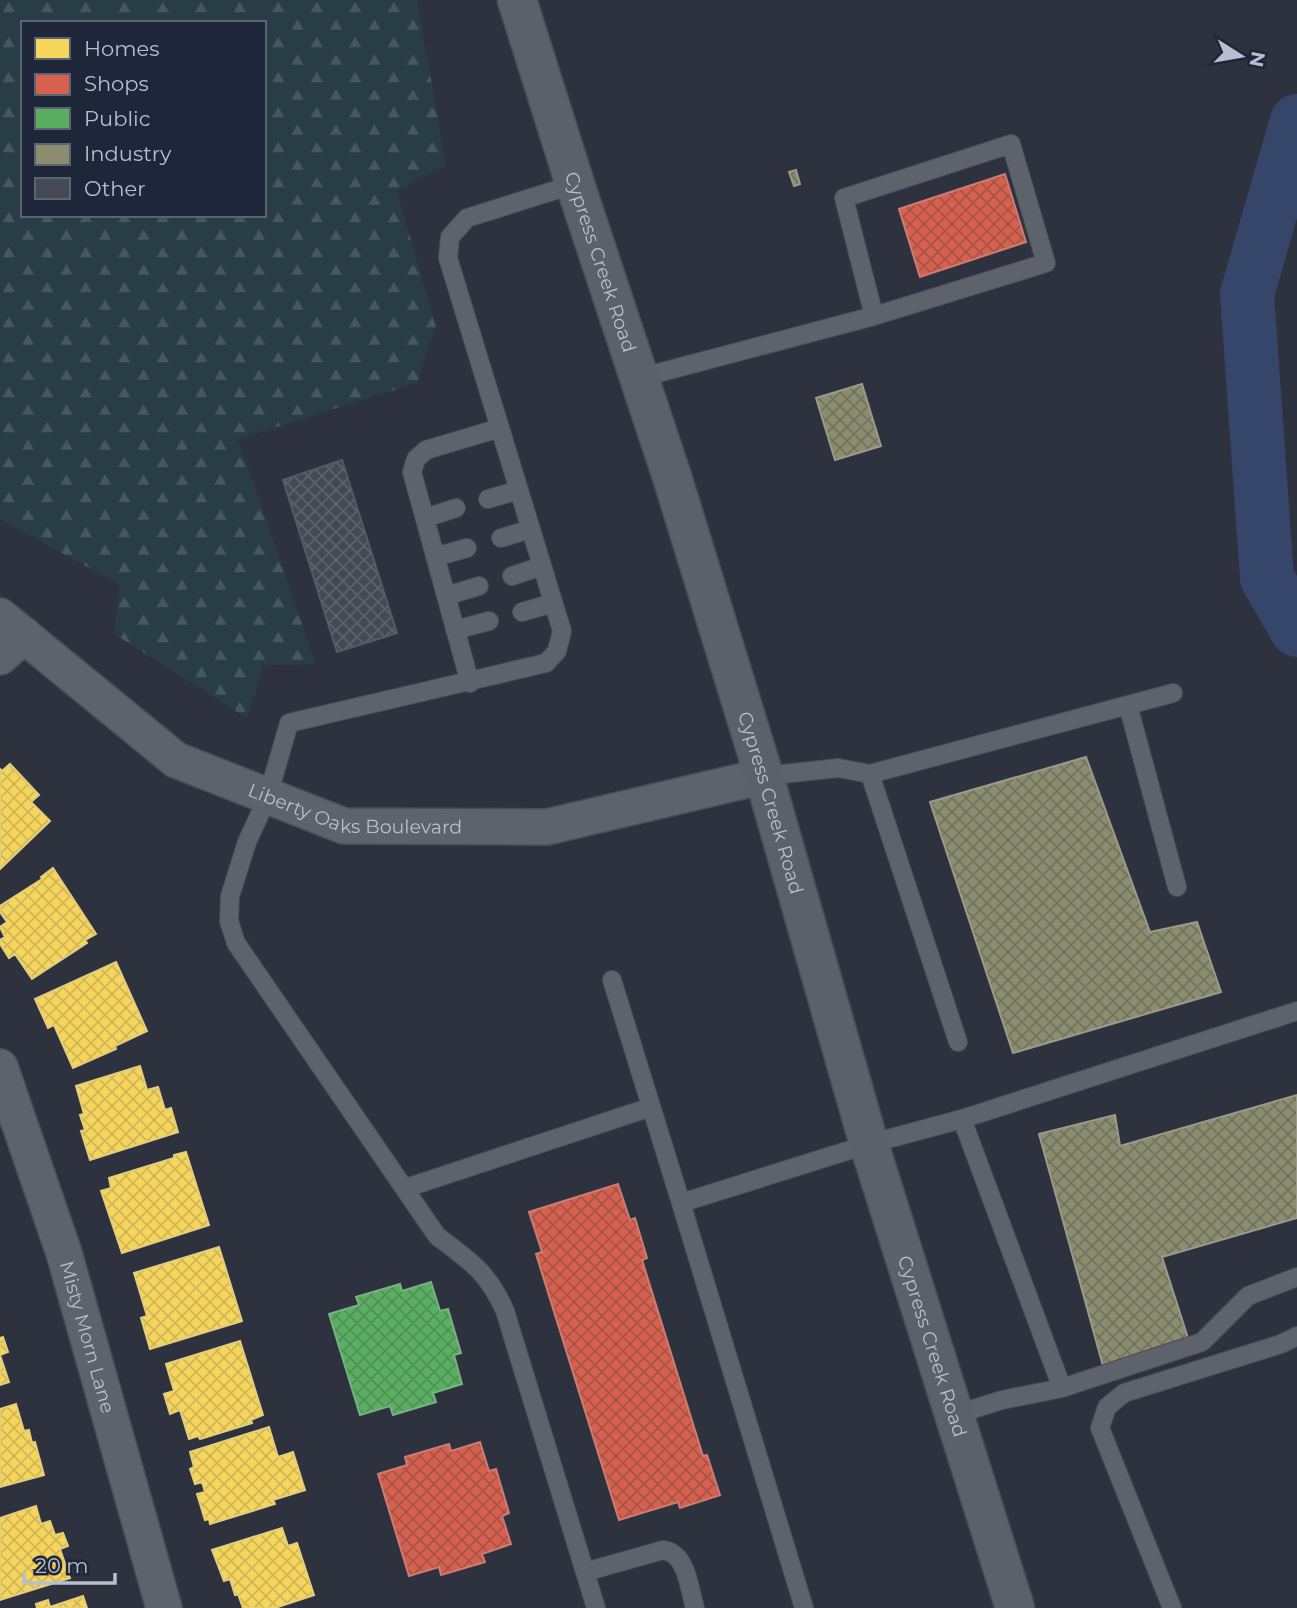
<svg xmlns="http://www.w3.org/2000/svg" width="1297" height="1608" font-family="Montserrat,sans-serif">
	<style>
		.forest { fill: url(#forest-firs); fill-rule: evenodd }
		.homes { fill: url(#homes-cross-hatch); stroke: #e3ce7e; stroke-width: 2 }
		.shops { fill: url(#shops-cross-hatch); stroke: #cd7c74; stroke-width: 2 }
		.public { fill: url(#public-cross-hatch); stroke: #76b382; stroke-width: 2 }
		.industry { fill: url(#industry-cross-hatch); stroke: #999b8b; stroke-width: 2 }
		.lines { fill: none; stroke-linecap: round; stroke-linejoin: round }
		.river { stroke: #36466a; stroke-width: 54 }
		.building { fill: url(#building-cross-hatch); stroke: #555a65; stroke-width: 2 }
		.lane-casing { stroke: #494d57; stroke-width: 20 }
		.street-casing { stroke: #494d57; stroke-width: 38 }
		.secondary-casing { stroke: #494d57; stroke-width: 41 }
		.lane { stroke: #5e626b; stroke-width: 18 }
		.street { stroke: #5e626b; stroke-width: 35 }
		.secondary { stroke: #5c6069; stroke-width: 38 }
		.labels { text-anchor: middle; stroke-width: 7; stroke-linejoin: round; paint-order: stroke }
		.street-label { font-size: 19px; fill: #b8bece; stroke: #1e273a }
	</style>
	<defs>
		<pattern id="forest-firs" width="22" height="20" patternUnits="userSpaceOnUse" patternTransform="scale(1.75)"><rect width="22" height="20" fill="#283d46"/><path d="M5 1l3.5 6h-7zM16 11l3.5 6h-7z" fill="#455760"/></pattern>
		<pattern id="homes-cross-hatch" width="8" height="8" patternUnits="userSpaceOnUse" patternTransform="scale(1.75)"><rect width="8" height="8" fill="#f6d55c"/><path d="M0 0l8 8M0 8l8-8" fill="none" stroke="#d0b656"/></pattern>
		<pattern id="shops-cross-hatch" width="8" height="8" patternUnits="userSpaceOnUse" patternTransform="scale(1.75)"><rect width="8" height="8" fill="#d6604d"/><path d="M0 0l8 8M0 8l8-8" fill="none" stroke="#a65448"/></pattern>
		<pattern id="public-cross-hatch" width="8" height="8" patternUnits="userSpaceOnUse" patternTransform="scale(1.75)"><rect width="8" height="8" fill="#5aae61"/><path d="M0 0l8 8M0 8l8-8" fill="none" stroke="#519158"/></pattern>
		<pattern id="industry-cross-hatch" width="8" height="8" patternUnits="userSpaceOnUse" patternTransform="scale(1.75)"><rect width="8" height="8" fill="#8c8c6e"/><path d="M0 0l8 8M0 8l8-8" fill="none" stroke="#727360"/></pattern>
		<pattern id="building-cross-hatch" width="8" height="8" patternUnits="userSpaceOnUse" patternTransform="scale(1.75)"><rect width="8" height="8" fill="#454953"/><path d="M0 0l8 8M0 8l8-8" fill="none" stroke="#5e616b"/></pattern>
	</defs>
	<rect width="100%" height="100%" fill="#2d323e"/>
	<path class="forest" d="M0,0h417l29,165 -49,26 39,136 -19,56 -179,56 78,225 -53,1 -16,53 -133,-84 6,-49 -120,-66zM23,23h241v192h-241z"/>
	<path class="homes" d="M10,764l29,31 -8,7 19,19 -50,48v-100l2,2z
		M53,868l43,66 -11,6 2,3 -55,36 -17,-25 -6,4 -9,-14v-4l5,-3 -5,-10 7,-5 -7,-10v-6l42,-27 -1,-2z
		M116,962l31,69 -32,15 1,3 -43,19 -19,-43 -6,3 -13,-29z
		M140,1066l7,24 11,-3 7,23 6,-2 7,24 -88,28 -9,-29 4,-1 -5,-15 4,-1 -8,-28z
		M186,1152l23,73 -87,28 -21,-62 10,-3 -2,-10 65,-20v-3z
		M219,1247l23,74 -92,28 -9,-31 6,-2 -13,-43z
		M3,1337l5,15 -8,3 9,27 -9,3v-47z
		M240,1341l23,74 -12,5 1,3 -52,16 -2,-3 -9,3 -9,-29 -10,4 -6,-20 10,-3 -8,-27z
		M16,1404l8,27 5,-1 3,13 3,-1 9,33 -44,12v-78z
		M269,1427l9,30 15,-5 12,38 -32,10 2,4 -65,20 -1,-5 -4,1 -8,-26 8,-2 -3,-10 -7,2 -5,-15 4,-2 -4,-15z
		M36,1506l5,18 9,-3 5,14 8,-2 5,13 -8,3 10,29 -70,22v-82z
		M282,1528l6,18 9,-3 17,52 -39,13h-32l-5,-14 -3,1 -5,-16 -6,2 -12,-31z
		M83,1596l4,12h-50l-1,-4 12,-4 2,7z"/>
	<path class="shops" d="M1005,174l21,68 -106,35 -21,-68z
		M618,1184l12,36 5,-2 12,40 -5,2 61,196 4,-1 13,40 -40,13 -2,-6 -59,18 -83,-266 6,-2 -13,-40z
		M480,1442l9,29 7,-2 13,44 -7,3 9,28 -29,10 3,8 -44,13 -2,-8 -30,9 -31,-102 29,-9 -2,-8 44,-13 2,7z"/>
	<path class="public" d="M431,1282l9,29 8,-2 13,44 -7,2 8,29 -29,9 3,9 -43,13 -3,-9 -30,9 -31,-101 30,-9 -3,-8 44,-13 2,7z"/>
	<path class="industry" d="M796,170l4,14 -6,2 -5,-14z
		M862,384l19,62 -46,14 -19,-62z
		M1086,757l64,175 47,-10 24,70 -208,61 -83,-251z
		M1297,1095v123l-135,39 26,81 -85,28 -64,-232 76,-19 5,31z"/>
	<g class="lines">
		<path class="river" d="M1297,121l-50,173 20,284 30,52"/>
	</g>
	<path class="building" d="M342,460l55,173 -60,19 -54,-172z"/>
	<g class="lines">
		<defs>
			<path id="lane" d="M575,184l-108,34 -17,19 -2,21 114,373 -5,20 -11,12 -257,60 -21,73 -21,46 -17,54 -1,25 7,22 201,293c33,25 51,36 68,75l91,297
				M639,378l235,-62 172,-53 -35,-119 -167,54 30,118
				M488,499l31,-9
				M425,518l31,-10
				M501,538l30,-9
				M435,557l32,-9
				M512,576l30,-10
				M446,596l33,-10
				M522,612l31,-9
				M455,630l34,-9
				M470,683l-58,-211 4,-13 10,-9 74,-22
				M1128,705l49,182
				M870,774l303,-81
				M764,776l74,-8 32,6 88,268
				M612,980l69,223
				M962,1119l335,-108
				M406,1188l245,-81
				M1062,1388l140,-46 46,-46 49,-19
				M585,1572l78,-22c24,3 26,38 32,58
				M804,1608l-123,-405 188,-59 93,-25 100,269 -60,12 -48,15
				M1172,1608l-72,-180 7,-21 17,-14 157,-49 16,-8"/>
			<g id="street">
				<path id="s1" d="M0,616l176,144 168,66 203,1 217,-51"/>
				<path d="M0,657l24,-22"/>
				<path id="s2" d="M0,1067l64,186 100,355"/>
			</g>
			<g id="secondary">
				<path id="s3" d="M517,0l58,184 98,296 91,296 105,368 146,464"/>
			</g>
		</defs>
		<use href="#lane" class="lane-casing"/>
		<use href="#street" class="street-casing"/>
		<use href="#secondary" class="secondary-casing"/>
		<use href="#lane" class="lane"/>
		<use href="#street" class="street"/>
		<use href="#secondary" class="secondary"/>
	</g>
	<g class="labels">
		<g class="street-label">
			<text dy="7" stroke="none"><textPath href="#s3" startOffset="275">Cypress Creek Road</textPath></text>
			<text dy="7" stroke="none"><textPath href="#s3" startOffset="842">Cypress Creek Road</textPath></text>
			<text dy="7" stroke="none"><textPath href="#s1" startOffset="416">Liberty Oaks Boulevard</textPath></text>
			<text dy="7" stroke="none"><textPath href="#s2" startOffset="284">Misty Morn Lane</textPath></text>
			<text dy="7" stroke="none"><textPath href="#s3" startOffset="1409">Cypress Creek Road</textPath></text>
		</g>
	</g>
	<rect x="21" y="21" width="245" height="196" fill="#1e273a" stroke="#5c6375" stroke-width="2"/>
	<rect x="35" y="38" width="35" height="21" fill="#f6d55c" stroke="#5c6375" stroke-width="2"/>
	<text x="84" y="56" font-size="21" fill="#b8bece">Homes</text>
	<rect x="35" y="74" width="35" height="21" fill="#d6604d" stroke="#5c6375" stroke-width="2"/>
	<text x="84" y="91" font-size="21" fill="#b8bece">Shops</text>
	<rect x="35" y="108" width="35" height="21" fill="#5aae61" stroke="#5c6375" stroke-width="2"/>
	<text x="84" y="126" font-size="21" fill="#b8bece">Public</text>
	<rect x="35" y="144" width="35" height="21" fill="#8c8c6e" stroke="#5c6375" stroke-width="2"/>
	<text x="84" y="161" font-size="21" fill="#b8bece">Industry</text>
	<rect x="35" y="178" width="35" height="21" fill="#454953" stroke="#5c6375" stroke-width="2"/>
	<text x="84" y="196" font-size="21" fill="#b8bece">Other</text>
	<g transform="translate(1241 56) rotate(101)" stroke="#1e273a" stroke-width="5" paint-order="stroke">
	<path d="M0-5L12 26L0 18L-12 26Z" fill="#b8bece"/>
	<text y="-10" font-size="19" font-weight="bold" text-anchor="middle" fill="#b8bece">N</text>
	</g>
	<path d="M24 1573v10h91v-10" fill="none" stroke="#b8bece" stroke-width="3.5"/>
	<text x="35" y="1573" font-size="21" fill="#b8bece" stroke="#1e273a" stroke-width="5" paint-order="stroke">20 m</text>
</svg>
